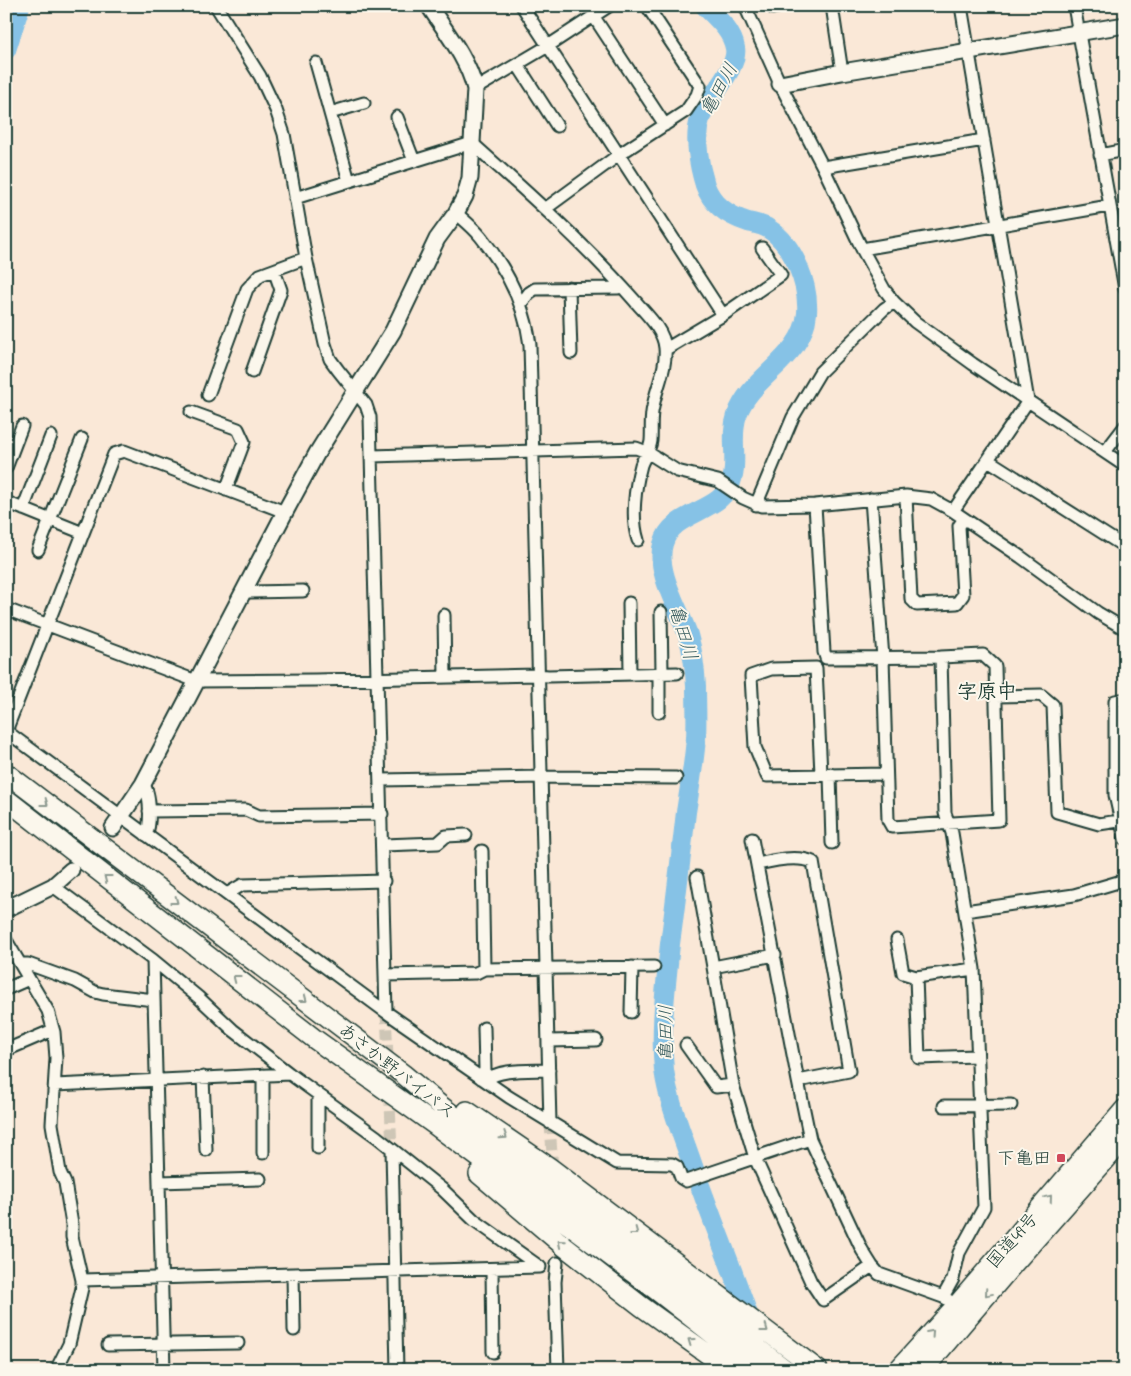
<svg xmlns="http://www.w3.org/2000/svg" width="1131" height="1376" font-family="'Indie Flower','Klee One',sans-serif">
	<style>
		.water { fill: url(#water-waves); stroke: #5d8d9f }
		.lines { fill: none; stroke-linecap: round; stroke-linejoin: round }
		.river { stroke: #86c2e6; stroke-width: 20 }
		.minor-tunnel { stroke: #cec6b6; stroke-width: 11; stroke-dasharray: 11 5.5; stroke-linecap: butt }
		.minor-casing { stroke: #1f3d34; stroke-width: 15 }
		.tertiary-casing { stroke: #1f3d34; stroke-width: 19 }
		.trunk-casing { stroke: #1f3d34; stroke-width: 22 }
		.minor { stroke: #fbf7ec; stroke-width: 11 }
		.tertiary { stroke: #fbf7ec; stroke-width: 15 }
		.trunk { stroke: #fbf7ec; stroke-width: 19 }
		.oneway { stroke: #8d9a90 }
		.poi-dot { fill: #d1495b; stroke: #fbf7ec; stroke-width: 2 }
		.labels { text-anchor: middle; stroke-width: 4; stroke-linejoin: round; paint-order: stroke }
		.street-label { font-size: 18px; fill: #1f3d34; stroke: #fbf7ec }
		.poi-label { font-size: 18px; fill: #1f3d34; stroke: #fbf7ec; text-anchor: end }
		.water-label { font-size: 19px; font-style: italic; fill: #395e60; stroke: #fbf7ec }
		.quarter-label { font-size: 20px; font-weight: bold; fill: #1f3d34; stroke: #fbf7ec }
	</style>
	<defs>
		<pattern id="water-waves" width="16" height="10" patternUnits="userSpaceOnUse" patternTransform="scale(1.25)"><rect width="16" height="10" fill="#86c2e6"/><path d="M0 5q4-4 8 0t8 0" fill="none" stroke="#6d9fbb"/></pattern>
	</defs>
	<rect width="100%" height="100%" fill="#fae8d7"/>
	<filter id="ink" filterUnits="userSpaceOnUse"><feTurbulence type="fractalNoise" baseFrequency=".02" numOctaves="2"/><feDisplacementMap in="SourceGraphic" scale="10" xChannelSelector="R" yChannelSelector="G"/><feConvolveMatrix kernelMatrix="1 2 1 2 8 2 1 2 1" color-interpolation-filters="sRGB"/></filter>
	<g filter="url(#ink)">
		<path class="water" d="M13,6h13l-20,42z"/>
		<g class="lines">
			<path class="river" d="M705,6c12,12 27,25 30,42 4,20 -28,50 -35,71 -6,19 -1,47 5,66 7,20 24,31 43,37 8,2 15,3 21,7 25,16 40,56 38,84 -4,46 -56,62 -70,102 -10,28 9,61 -18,84 -19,15 -49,19 -56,45 -8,27 16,65 25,91 5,17 7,34 8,51 0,17 1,35 0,52 -2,25 -6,49 -10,74 -5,44 -10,88 -16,132 -4,42 -10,84 -6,126 5,35 19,66 30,99 19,54 41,106 59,160
				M6,50l14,-44"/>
			<path class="minor-tunnel" d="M386,1012l6,138
				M550,1123l3,48"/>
			<defs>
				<path id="minor" d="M216,6l44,70 16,34 8,24 22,124 19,86 5,15 8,11 28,35 4,12 16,595
					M522,6l201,309
					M745,6l35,78 43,83 39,82 22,40 10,13 21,20 58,42 152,102
					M832,6l10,66
					M1074,6l51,283
					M773,8l10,-2
					M594,17l71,108
					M316,63l33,118
					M517,64l40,62
					M475,89l73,-43 61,-40
					M330,113l34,-10
					M397,117l17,44
					M1100,155l25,-5
					M823,167l161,-27
					M295,198l177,-55c57,51 113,101 163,158 11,13 29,29 30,47 2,20 -9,40 -12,59 -3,11 -1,23 -2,34 -1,9 -7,16 -10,24 -6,22 -10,54 -3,75
					M545,209l75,-55 66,-43 11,-16 3,-9 -53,-80
					M456,213c8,7 18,15 25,24 25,31 44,68 49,108l20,778
					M862,249l247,-43
					M569,288l2,65
					M520,305l9,-12 6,-4 83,-1 4,-1
					M666,349l57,-34 58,-40 -19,-27
					M252,372l29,-82 -7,-20
					M208,395l39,-106 13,-14 46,-17
					M191,412l47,17 6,13 -18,48
					M1105,452l20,-26
					M372,456l264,-8 11,4 30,19 41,10 25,17 18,8 54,-1 91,-9 25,3 22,12 68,46 77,56 27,16
					M988,460l137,87
					M6,468l16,-42
					M906,496l5,103 6,6 40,-2 6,-8 -4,-69 5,-7
					M871,499l12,159 5,162 4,7 107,-7 -4,-154 -12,-11 -42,2
					M6,502l77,31
					M756,505l37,-88 27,-45 64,-63 10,-7
					M815,505l9,147 2,6 115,-1 4,156 7,20 22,136 10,238 -25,46 -6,26 -10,18
					M23,509l28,-73
					M953,511l75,-110 -67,-395
					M38,550l44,-111
					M244,590l6,2 53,-1
					M629,603l1,71
					M6,609l190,72 119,-1 223,-5 10,1 129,-3
					M661,612l1,61
					M444,615l1,62
					M659,673v39
					M996,696l45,-1 12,10 4,107 42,12 26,-4
					M1125,699l-10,2v94l10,44
					M6,731l380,281 123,85 108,66 55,1 5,3 4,11 5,3 124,-42
					M6,731l108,-277 10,-3 161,61
					M821,774l-5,-106 -45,1 -20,7 4,71 12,29 119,-2
					M830,774l2,69
					M381,780l161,-3 134,1
					M143,784c8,9 8,41 3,51
					M149,811l97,-1 13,6 123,-2
					M752,839l46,242 12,58 52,111 10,16 7,8 64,23 7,4
					M383,845l55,-2 8,-7 20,-1
					M482,851l2,118
					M758,864c16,-4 39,-9 55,-2l36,209 -51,10
					M697,877l16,90
					M227,894l15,-9 142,-4
					M965,911l109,-16 51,-15
					M6,940l42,71 6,21 2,26 -4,66 8,48 5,11 7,41v13l10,43 458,-13 -66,-47 -32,-31 -65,-52 -87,-63 -57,-44 -35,-33 -45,-37 -100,-74
					M897,940l6,33 13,4
					M775,955l-62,12 20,118 7,23 15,50 56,124 12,18 49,-34
					M153,960l11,410
					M21,964h7l47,17 20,11 8,2 51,6
					M974,969l-58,8 3,81 57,-2
					M386,975l90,-2 8,-4 170,-2
					M6,989l23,-10
					M631,1012l1,-45
					M548,1041l48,-1
					M686,1045l30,42 17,-2
					M11,1048l42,-18
					M263,1075v78
					M203,1077l3,73
					M481,1078l4,-8 -1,-42
					M486,1081c11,-13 46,-10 63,-11
					M55,1085l235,-11
					M318,1094v54
					M944,1106l67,-1
					M392,1150l5,220
					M159,1182l101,-3
					M557,1263l-2,19 3,88
					M492,1269l1,83
					M293,1274l1,56
					M108,1345l130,-2
					M56,1370l13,-26 13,-56v-8"/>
				<path id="tertiary" d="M780,84l62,-12 283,-47
					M113,828l30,-44 142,-272 32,-59 76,-122 44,-92 19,-26 9,-17 5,-18 5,-89c-7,-30 -29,-57 -46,-83
					M6,909l47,-23 18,-16"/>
				<path id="trunk" d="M6,773l397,301 38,32 345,264
					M6,799l310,241 119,85 221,165 103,80
					M467,1111l82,56 269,203
					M479,1174l86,73 76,59 89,64
					M898,1370l59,-65 168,-196
					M923,1370l92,-108 110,-124"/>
			</defs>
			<use href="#minor" class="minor-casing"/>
			<use href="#tertiary" class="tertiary-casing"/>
			<use href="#trunk" class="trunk-casing"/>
			<use href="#minor" class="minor"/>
			<use href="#tertiary" class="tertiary"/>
			<use href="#trunk" class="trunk"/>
		</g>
		<defs><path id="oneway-chevron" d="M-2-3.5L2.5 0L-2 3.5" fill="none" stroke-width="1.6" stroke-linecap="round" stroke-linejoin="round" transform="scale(1.25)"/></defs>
		<g class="oneway">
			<use href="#oneway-chevron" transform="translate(45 803) rotate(37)"/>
			<use href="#oneway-chevron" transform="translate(107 878) rotate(-142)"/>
			<use href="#oneway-chevron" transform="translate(175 901) rotate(37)"/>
			<use href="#oneway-chevron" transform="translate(236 978) rotate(-142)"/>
			<use href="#oneway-chevron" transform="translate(304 999) rotate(37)"/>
			<use href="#oneway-chevron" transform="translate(504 1136) rotate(34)"/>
			<use href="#oneway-chevron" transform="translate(1049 1198) rotate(-50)"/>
			<use href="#oneway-chevron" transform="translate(635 1232) rotate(37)"/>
			<use href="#oneway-chevron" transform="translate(561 1243) rotate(-140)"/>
			<use href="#oneway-chevron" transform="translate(988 1293) rotate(130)"/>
			<use href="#oneway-chevron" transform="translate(765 1329) rotate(37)"/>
			<use href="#oneway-chevron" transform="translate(931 1333) rotate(-48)"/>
			<use href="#oneway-chevron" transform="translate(691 1341) rotate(-144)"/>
		</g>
	</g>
	<rect class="poi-dot" x="1056" y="1153" width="10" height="10" rx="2.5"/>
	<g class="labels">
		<g class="street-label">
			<text transform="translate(397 1071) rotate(38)" y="6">あさか野バイパス</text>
			<text transform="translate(1012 1240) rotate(-49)" y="6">国道49号</text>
		</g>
		<g class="poi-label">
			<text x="1051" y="1164">下亀田</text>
		</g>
		<g class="water-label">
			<text transform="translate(718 89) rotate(-62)" y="7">亀田川</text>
			<text transform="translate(684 632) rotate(73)" y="7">亀田川</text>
			<text transform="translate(665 1033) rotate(-90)" y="7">亀田川</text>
		</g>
		<g class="quarter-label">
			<text x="987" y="698">字原中</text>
		</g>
	</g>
	<rect width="1131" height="1376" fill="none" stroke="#fbf7ec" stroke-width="25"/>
	<rect x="12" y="12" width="1106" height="1351" fill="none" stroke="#1f3d34" stroke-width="2" filter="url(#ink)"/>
</svg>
